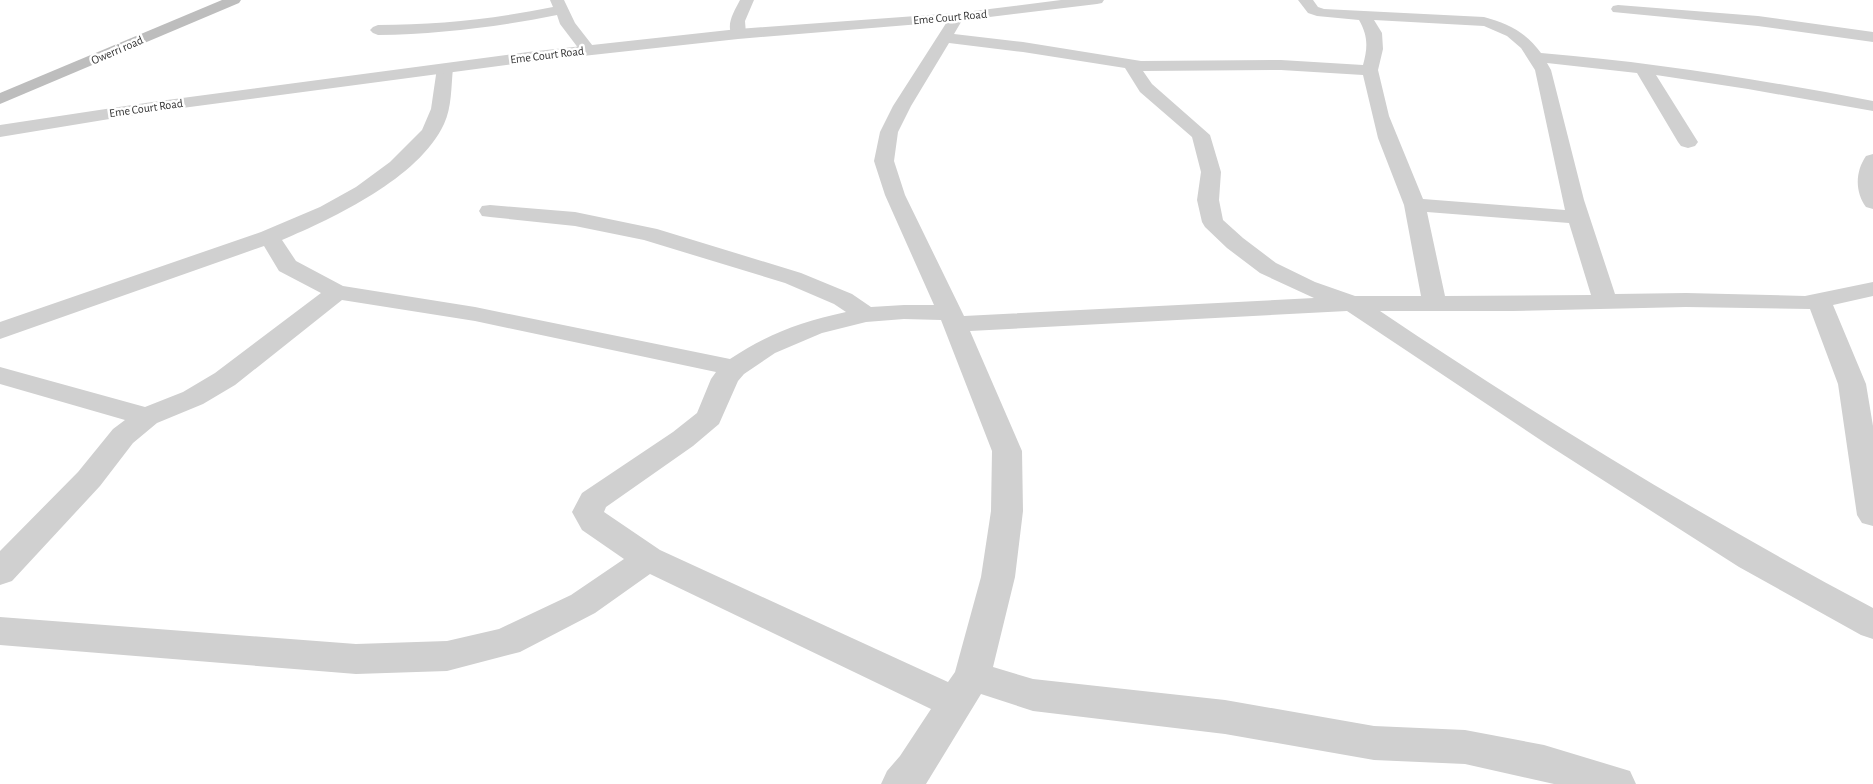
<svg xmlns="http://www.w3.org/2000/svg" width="1873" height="784" font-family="'Alegreya Sans',sans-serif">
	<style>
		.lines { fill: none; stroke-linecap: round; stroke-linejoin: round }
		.minor { fill: #d0d0d0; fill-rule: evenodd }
		.tertiary { fill: #d0d0d0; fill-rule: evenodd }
		.secondary { fill: #bdbdbd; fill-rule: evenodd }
		.labels { text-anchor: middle; stroke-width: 5; stroke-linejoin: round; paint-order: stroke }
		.far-street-label { font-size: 12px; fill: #333; stroke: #fff }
	</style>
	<rect width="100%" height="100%" fill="#fff"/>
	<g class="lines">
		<path class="minor" d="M550,0h14l11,23 21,27 -2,3h-12l-22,-29 -3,-9c-60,12 -119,19 -179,20l-5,-2 -3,-3 3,-3 5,-2c59,0 117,-6 175,-18z
			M740,0h14l-9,21 1,13 -3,3h-10c-8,-12 1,-25 7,-37z
			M1298,0h15l5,7 6,2 160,8c23,6 42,15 57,36 111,9 222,27 332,48v10l-125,-22 -92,-14 42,67 -3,4 -7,2 -7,-2 -3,-4 -41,-69 -90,-10 4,7 33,130 31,94 71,-1 119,3 68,-14v14l-40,9 33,79 7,42v100l-11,-3 -5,-8 -19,-131 -28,-75 -124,-2 -174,4h-132c159,107 324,207 493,297v31l-12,-4 -122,-68 -191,-122 -201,-134 -377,20 52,120 1,60 -8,66 -22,90 40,12 192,21 149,26 91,4 79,15 86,26 6,13h-82l-89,-20 -91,-4 -149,-26 -192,-23 -52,-17 -55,90h-45l6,-13 13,-15 31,-47 -281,-135 -55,39 -75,39 -73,19 -91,3 -356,-29v-28l356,27 91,-3 52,-12 72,-34 53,-36 -42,-29 -10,-18 10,-19 91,-61 24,-19 14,-34 5,-7 -241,-51 -133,-21 -107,85 -32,19 -46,19 -24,20 -33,43 -88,95 -12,4v-34l78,-79 35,-43 12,-9 -125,-36v-17l145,40 38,-15 32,-19 106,-80 -42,-22 -15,-25 -264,93v-17l261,-90 59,-25 36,-20 34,-25 32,-32 9,-21 6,-41 2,-4h12l2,4c-2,19 -1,39 -9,56 -25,54 -110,94 -162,116l14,21 47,25 132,21 255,52c39,-26 71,-37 116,-47l-12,-8 -49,-21 -141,-43 -69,-14 -85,-9 -8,-1 -3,-5 3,-5 8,-1 85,7 82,17 144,44 51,21 19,13 33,-2h30l-49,-110 -11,-34 6,-29 13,-26 59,-92h10l2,3 -10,17 69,8 118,19 140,-1 82,5c5,-18 5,-29 -4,-45l-42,-4 -9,-3zM1374,20l110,6 23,10 14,12 14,22 30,140 -142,-11 -34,-83 -11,-46 5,-21 -1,-16zM949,43l74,9 102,16 15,24 52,45 9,35 -4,28 5,22 3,5 22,21 33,25 54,25 -350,18 -59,-121 -11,-34 4,-29 13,-26zM1281,70l82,5 15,63 26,67 17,91h-66l-40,-14 -39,-19 -33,-25 -20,-18 -4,-20 2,-28 -11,-37 -58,-51 -9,-13zM1427,212l142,11 22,72 -146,1zM904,319l37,1 51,131 -1,60 -10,66 -26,95 -7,10 -288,-132 -56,-38 2,-5 87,-61 26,-22 19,-43 6,-7 31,-21 47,-20 44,-11z
			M1618,5l140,11 115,16v10l-115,-16 -145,-14 -2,-3 2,-3z
			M1873,154v55l-7,-2c-11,-15 -11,-35 0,-51z"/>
		<path class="tertiary" d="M1061,0h43l-2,3 -5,1 -140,17 -219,18 -210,23 -376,50 -152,25v-12l152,-23 376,-50 210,-23 219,-16z"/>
		<path class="secondary" d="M222,0h19l-2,3 -239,101v-11z"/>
	</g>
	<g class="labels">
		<g class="far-street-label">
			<text transform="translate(950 17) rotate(-5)" y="4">Eme Court Road</text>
			<text transform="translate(117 50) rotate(-23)" y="4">Owerri road</text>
			<text transform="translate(547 55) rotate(-7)" y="4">Eme Court Road</text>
			<text transform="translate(146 108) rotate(-8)" y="4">Eme Court Road</text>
		</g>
	</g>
</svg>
